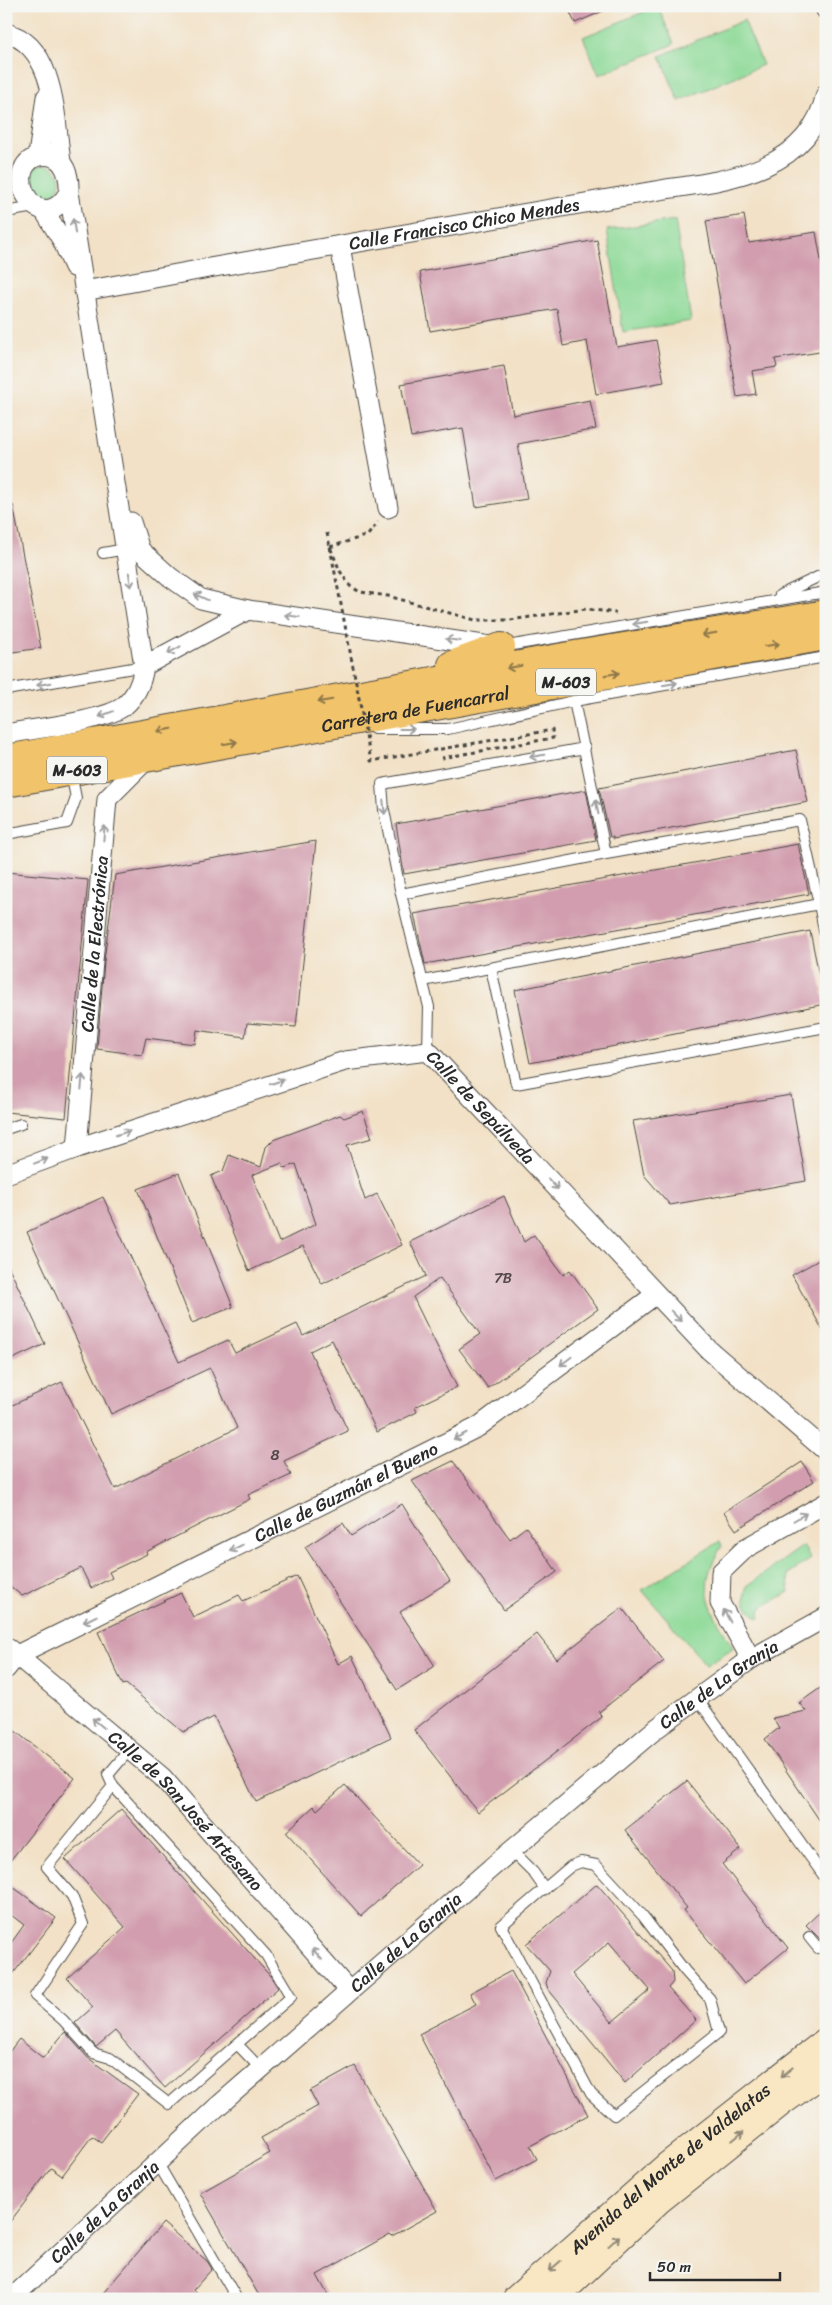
<svg xmlns="http://www.w3.org/2000/svg" width="832" height="2305" font-family="Sriracha,sans-serif">
	<style>
		.green { fill: #8cd996; stroke: #5c8260 }
		.building { fill: #d29eaf; fill-rule: evenodd }
		.lines { fill: none; stroke-linecap: round; stroke-linejoin: round }
		.lane-casing { stroke: #494642; stroke-width: 12 }
		.street-casing { stroke: #494642; stroke-width: 21 }
		.secondary-casing { stroke: #494642; stroke-width: 30 }
		.highway-casing { stroke: #494642; stroke-width: 30 }
		.path { stroke: #494642; stroke-width: 3; stroke-dasharray: 4 4; stroke-linecap: butt }
		.lane { stroke: #fff; stroke-width: 10 }
		.street { stroke: #fff; stroke-width: 19 }
		.secondary { stroke: #f9e7c3; stroke-width: 28 }
		.highway { stroke: #f1c36a; stroke-width: 28 }
		.path-bridge { stroke: #494642; stroke-width: 3; stroke-dasharray: 4 4; stroke-linecap: butt }
		.oneway { stroke: #a0a0a0 }
		.oneway2 { stroke: #8e774a }
		.oneway3 { stroke: #928977 }
		.labels { text-anchor: middle; stroke-width: 4.5; stroke-linejoin: round; paint-order: stroke }
		.number-label { font-size: 15px; fill: #55484c }
		.shield { fill: #f6f6f2; stroke: #686867; stroke-width: 1 }
		.shield-label { font-size: 16px; font-weight: bold; fill: #2b2b2b }
		.street-label { font-size: 18px; fill: #2b2b2b; stroke: #f6f6f2 }
	</style>
	<rect width="100%" height="100%" fill="#f6f6f2"/>
	<filter id="ink" filterUnits="userSpaceOnUse"><feTurbulence type="fractalNoise" baseFrequency=".02" numOctaves="2"/><feDisplacementMap in="SourceGraphic" scale="10" xChannelSelector="R" yChannelSelector="G"/><feConvolveMatrix kernelMatrix="1 2 1 2 8 2 1 2 1" color-interpolation-filters="sRGB"/></filter>
	<filter id="wash" filterUnits="userSpaceOnUse"><feTurbulence type="fractalNoise" baseFrequency=".0096" numOctaves="4" result="noise"/><feDisplacementMap in="SourceGraphic" scale="20" xChannelSelector="R" yChannelSelector="G"/><feGaussianBlur stdDeviation="1.12" result="paint"/><feColorMatrix in="noise" values="0 0 0 0 0 0 0 0 0 0 0 0 0 0 0 0 0 1.4 0 .05"/><feComposite in="paint" operator="in"/></filter>
	<g filter="url(#wash)">
		<rect width="100%" height="100%" fill="#f2e1c6"/>
		<path class="green" d="M658,6l16,38 -75,31 -16,-38z
			M744,20l19,45 -84,36 -19,-45z
			M28 181a16 16 0 1 1 32 0a16 16 0 1 1-32 0Z
			M675,220l16,101 -68,11 -16,-102z
			M720,1541l2,5c-28,42 -11,63 11,102l-27,17 -64,-75z
			M803,1546l8,13 -23,15 1,18 -28,16 -2,11c-12,-9 -18,-18 -12,-33z"/>
		<g id="blocks">
			<path class="building" d="M567,6h48l-40,17z
				M744,215l5,28 67,-11 10,56v63l-51,8 2,8 -25,4 4,23 -19,3 -31,-176z
				M597,240l20,107 39,-7 8,42 -68,12 -9,-53 -24,5 -6,-37 -127,22 -10,-59z
				M504,366l9,49 77,-15 6,29 -78,15 9,55 -51,8 -13,-79 -52,9 -10,-53z
				M6,505h7l28,143 -35,5z
				M796,750l12,52 -195,37v-2h-3l-11,-49z
				M586,790l10,50 -192,34 -8,-50z
				M316,841l-20,186 -49,-4 -2,14 -48,-7 -2,14 -49,-6 -4,17 -45,-6 7,-88 11,-86z
				M798,844l11,50 -384,70 -11,-50z
				M6,872l82,8 -22,238 -60,-6z
				M810,931l15,73 -295,59 -15,-73z
				M791,1095l15,86 -136,24 -26,-30 -11,-54z
				M363,1111l9,27 -25,7 18,55 12,-6 25,51 -80,39 -19,-38 -54,25 -38,-95 12,-5 6,-16 32,12 5,-20 7,-7 67,-25 4,3zM282,1163l2,5 12,-4 20,60 -37,18 -27,-67z
				M179,1173l54,134 -41,16 -54,-134z
				M504,1196l20,46 10,-7 29,40 7,-5 28,39 -110,79 -29,-39 21,-15 -40,-56 -27,19 44,90 -42,20 2,5 -40,20 -45,-92 -22,11 38,80 -64,30 7,14 -43,20 2,4 -104,53 1,2 -38,18 3,6 -21,10 -10,-20 -59,28 -16,-13v-175l56,-26 53,107 122,-61 -27,-60 -99,46 -84,-182 76,-35 76,165 49,-22 7,13 62,-29 6,12 123,-60 -16,-34z
				M826,1256v80l-34,-61z
				M6,1261l39,83 -39,18z
				M453,1461l57,78 16,-12 31,45 -53,38 -92,-129z
				M802,1462l12,19 -78,49 -12,-18z
				M402,1504l48,77 -50,31 35,54 -38,24 -92,-143 38,-24 8,13z
				M297,1576l41,88 14,-8 39,81 -135,65 -42,-85 -31,15 -57,-48 -3,1 -25,-53 83,-39 12,24 46,-22 4,6z
				M622,1608l42,53 -65,51 3,5 -124,95 -64,-82 123,-96 20,25z
				M826,1684v146l-61,-91 14,-11 -6,-10 33,-7 -7,-8z
				M6,1724l69,54 -69,88z
				M687,1781l54,68 -19,15 66,84 -44,36 -60,-74 3,-2 -62,-78z
				M345,1785l74,80 -58,51 -75,-84 28,-26 3,4z
				M121,1809l150,168 7,11 -113,100 -50,-57 -19,16 -21,-24 18,-16 -26,-29 58,-51 -60,-68z
				M6,1882l50,36 -50,65v-33l18,-25 -18,-14z
				M597,1884l75,87 1,11 -5,6 28,32 -71,63 -77,-94 -2,-6 4,-12 -24,-27zM609,1942l41,48 -38,32 -40,-48z
				M826,1906v30l-6,3 -14,-14z
				M511,1971l77,144 -58,31 7,13 -41,22 -77,-147 57,-30 -6,-11z
				M65,2032l23,26 50,36 -37,48 -9,-6 -30,40 -11,-8 -45,59v-171l13,-17 24,19z
				M355,2066l82,145 -45,25 -2,-2 -73,41 13,24h-69l-61,-106 70,-40 -9,-15 57,-32 -8,-15z
				M163,2223l44,38 5,8 -19,21 10,9h-105z"/>
		</g>
	</g>
	<g filter="url(#ink)">
		<use href="#blocks" fill-opacity="0" stroke="#494642" stroke-width="1"/>
		<g class="lines">
			<defs>
				<path id="lane" d="M6,212l28,-5
					M103,553l23,-4
					M780,595l46,-22
					M501,647l325,-55
					M6,690l138,-24
					M574,701l32,153
					M374,729h74l126,-28 252,-44
					M6,834l61,-11 9,-25 -5,-25
					M401,894l205,-40 194,-34 19,84 -396,77
					M819,904l7,37
					M491,968l25,116 310,-57
					M428,1051l1,-44 -28,-113 -17,-84 -2,-26 203,-36
					M6,1129l15,-5
					M697,1698l129,181
					M113,1786l-5,-11 22,-26
					M511,1850l22,22 12,17
					M581,1862l15,3 47,51 42,55 25,28 9,33 -105,83 -23,-21 -90,-168 70,-60z
					M809,1937l9,11 8,-5
					M237,2044l54,-47 -25,-42 -153,-169 -66,81 25,29 11,28 -48,72 28,24 30,33 17,5 59,46 68,-60 24,25
					M157,2162l80,137"/>
				<g id="street">
					<path d="M824,6l2,4"/>
					<path d="M6,33c50,12 49,88 55,129"/>
					<path d="M38,156l8,-59"/>
					<path d="M43,209l19,31 12,27"/>
					<path d="M340,246l48,262"/>
					<path id="s1" d="M84,291l125,-23 457,-79c65,-9 143,-19 160,-95"/>
					<path d="M131,522l9,28 30,27 31,22 47,11 249,37"/>
					<path d="M144,666l104,-56"/>
					<path d="M6,734c25,-5 100,-13 118,-28 12,-10 18,-25 20,-40l-75,-474c1,-20 -8,-43 -33,-35 -36,15 4,85 33,35"/>
					<path id="s2" d="M77,1148l30,-349 41,-41"/>
					<path id="s3" d="M6,1174l71,-26 268,-87 83,-10 281,299 117,101"/>
					<path id="s4" d="M9,1649l153,128 187,214"/>
					<path d="M751,1659l-31,-56 1,-31 25,-24 80,-45"/>
					<path id="s5" d="M6,1669l11,-14 461,-228 177,-132"/>
					<path id="s6" d="M11,2299l206,-192 282,-246 158,-133 94,-69 75,-42"/>
				</g>
				<g id="secondary">
					<path id="s7" d="M517,2299l151,-133 158,-124"/>
					<path d="M553,2299l105,-99 124,-99 44,-31"/>
				</g>
				<g id="highway">
					<path d="M452,665l49,-18"/>
					<path d="M6,759l563,-103 257,-42"/>
					<path id="s8" d="M6,783l820,-147"/>
				</g>
			</defs>
			<use href="#lane" class="lane-casing"/>
			<use href="#street" class="street-casing"/>
			<use href="#secondary" class="secondary-casing"/>
			<use href="#highway" class="highway-casing"/>
			<path class="path" d="M327,533l3,14 10,24 10,15 10,6 28,4 87,24h35l76,-11 30,4
				M330,547l38,-12 10,-13"/>
			<use href="#lane" class="lane"/>
			<use href="#street" class="street"/>
			<use href="#secondary" class="secondary"/>
			<use href="#highway" class="highway"/>
			<path class="path-bridge" d="M330,547l41,214 181,-31 1,8 -111,20"/>
		</g>
		<defs><path id="oneway-shaft" d="M-6 0H5M1.5-3L5.5 0L1.5 3" fill="none" stroke-width="1.6" stroke-linecap="round" stroke-linejoin="round" transform="scale(1.25)"/></defs>
		<g class="oneway">
			<use href="#oneway-shaft" transform="translate(74 226) rotate(-99)"/>
			<use href="#oneway-shaft" transform="translate(130 580) rotate(81)"/>
			<use href="#oneway-shaft" transform="translate(201 597) rotate(-155)"/>
			<use href="#oneway-shaft" transform="translate(292 616) rotate(-172)"/>
			<use href="#oneway-shaft" transform="translate(640 623) rotate(170)"/>
			<use href="#oneway-shaft" transform="translate(453 640) rotate(-172)"/>
			<use href="#oneway-shaft" transform="translate(174 650) rotate(151)"/>
			<use href="#oneway-shaft" transform="translate(44 684) rotate(170)"/>
			<use href="#oneway-shaft" transform="translate(670 684) rotate(-10)"/>
			<use href="#oneway-shaft" transform="translate(106 714) rotate(159)"/>
			<use href="#oneway-shaft" transform="translate(407 729)"/>
			<use href="#oneway-shaft" transform="translate(537 756) rotate(170)"/>
			<use href="#oneway-shaft" transform="translate(384 807) rotate(84)"/>
			<use href="#oneway-shaft" transform="translate(597 807) rotate(-101)"/>
			<use href="#oneway-shaft" transform="translate(104 833) rotate(-85)"/>
			<use href="#oneway-shaft" transform="translate(82 1082) rotate(-85)"/>
			<use href="#oneway-shaft" transform="translate(277 1082) rotate(-18)"/>
			<use href="#oneway-shaft" transform="translate(123 1133) rotate(-18)"/>
			<use href="#oneway-shaft" transform="translate(41 1161) rotate(-21)"/>
			<use href="#oneway-shaft" transform="translate(553 1184) rotate(47)"/>
			<use href="#oneway-shaft" transform="translate(676 1316) rotate(46)"/>
			<use href="#oneway-shaft" transform="translate(566 1361) rotate(143)"/>
			<use href="#oneway-shaft" transform="translate(460 1436) rotate(154)"/>
			<use href="#oneway-shaft" transform="translate(800 1517) rotate(-30)"/>
			<use href="#oneway-shaft" transform="translate(236 1548) rotate(154)"/>
			<use href="#oneway-shaft" transform="translate(727 1616) rotate(-119)"/>
			<use href="#oneway-shaft" transform="translate(90 1619) rotate(154)"/>
			<use href="#oneway-shaft" transform="translate(98 1723) rotate(-140)"/>
			<use href="#oneway-shaft" transform="translate(317 1954) rotate(-131)"/>
		</g>
		<g class="oneway2">
			<use href="#oneway-shaft" transform="translate(709 634) rotate(171)"/>
			<use href="#oneway-shaft" transform="translate(772 645) rotate(-10)"/>
			<use href="#oneway-shaft" transform="translate(514 667) rotate(170)"/>
			<use href="#oneway-shaft" transform="translate(612 674) rotate(-10)"/>
			<use href="#oneway-shaft" transform="translate(325 701) rotate(170)"/>
			<use href="#oneway-shaft" transform="translate(165 730) rotate(170)"/>
			<use href="#oneway-shaft" transform="translate(230 743) rotate(-10)"/>
		</g>
		<g class="oneway3">
			<use href="#oneway-shaft" transform="translate(787 2072) rotate(141)"/>
			<use href="#oneway-shaft" transform="translate(738 2136) rotate(-39)"/>
			<use href="#oneway-shaft" transform="translate(614 2241) rotate(-43)"/>
			<use href="#oneway-shaft" transform="translate(555 2266) rotate(139)"/>
		</g>
	</g>
	<g class="labels">
		<g class="number-label">
			<text x="503" y="1283">7B</text>
			<text x="275" y="1460">8</text>
		</g>
		<g class="shield">
			<rect x="536" y="668.5" width="60" height="27" rx="4"/>
			<rect x="47" y="756.5" width="60" height="27" rx="4"/>
		</g>
		<g class="shield-label">
			<text x="566" y="688">M-603</text>
			<text x="77" y="776">M-603</text>
		</g>
		<g class="street-label">
			<text dy="6" stroke="none"><textPath href="#s1" startOffset="386">Calle Francisco Chico Mendes</textPath></text>
			<text dy="6" stroke="none"><textPath href="#s8" startOffset="416">Carretera de Fuencarral</textPath></text>
			<text dy="6" stroke="none"><textPath href="#s2" startOffset="205">Calle de la Electrónica</textPath></text>
			<text dy="6" stroke="none"><textPath href="#s3" startOffset="518">Calle de Sepúlveda</textPath></text>
			<text dy="6" stroke="none"><textPath href="#s5" startOffset="385">Calle de Guzmán el Bueno</textPath></text>
			<text dy="6" stroke="none"><textPath href="#s6" startOffset="938">Calle de La Granja</textPath></text>
			<text dy="6" stroke="none"><textPath href="#s4" startOffset="240">Calle de San José Artesano</textPath></text>
			<text dy="6" stroke="none"><textPath href="#s6" startOffset="532">Calle de La Granja</textPath></text>
			<text dy="6" stroke="none"><textPath href="#s7" startOffset="201">Avenida del Monte de Valdelatas</textPath></text>
			<text dy="6" stroke="none"><textPath href="#s6" startOffset="128">Calle de La Granja</textPath></text>
		</g>
	</g>
	<rect width="832" height="2305" fill="none" stroke="#f6f6f2" stroke-width="25"/>
	<path d="M650 2272v8h130v-8" fill="none" stroke="#2b2b2b" stroke-width="2.5"/>
	<text x="657" y="2272" font-size="15" fill="#2b2b2b" stroke="#f6f6f2" stroke-width="4" paint-order="stroke">50 m</text>
</svg>
